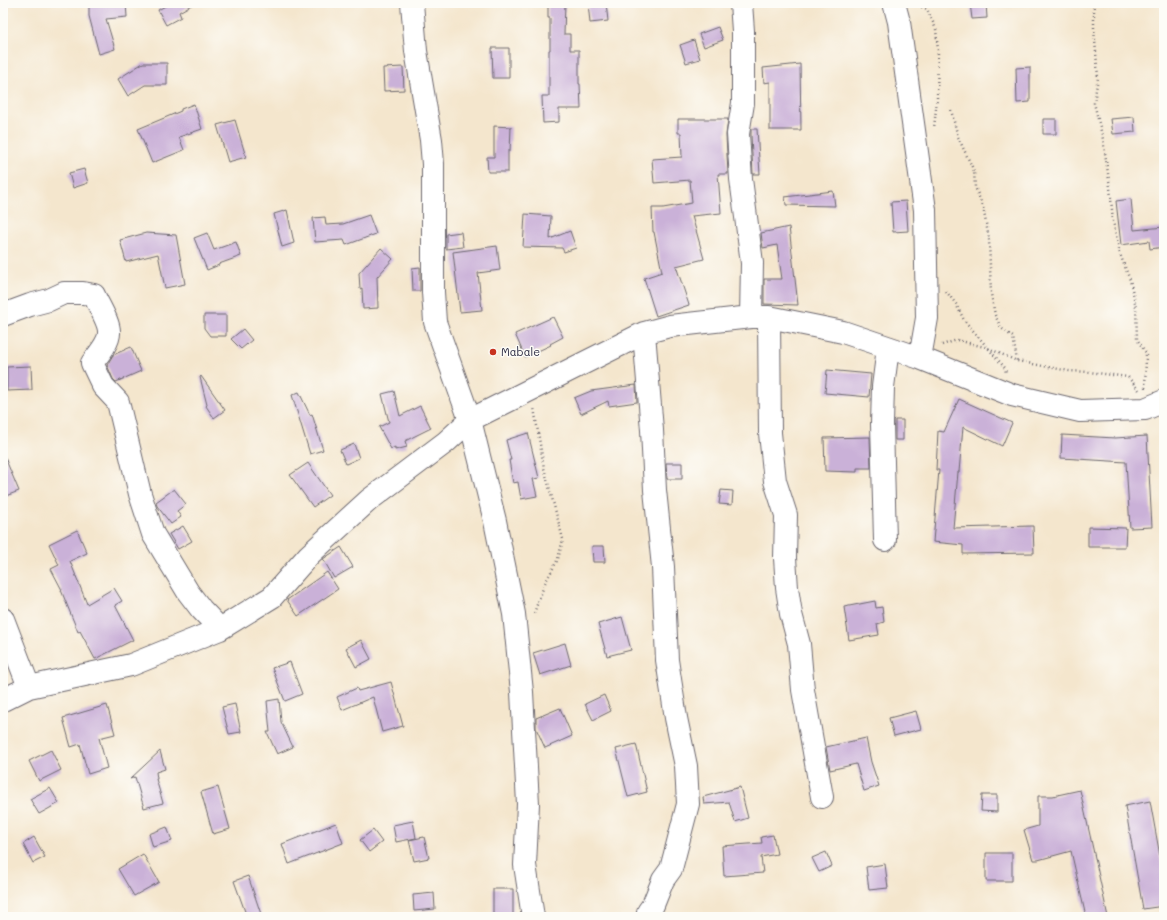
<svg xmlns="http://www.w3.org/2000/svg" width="1167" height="920" font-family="Mali,sans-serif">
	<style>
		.building { fill: #cab1d8 }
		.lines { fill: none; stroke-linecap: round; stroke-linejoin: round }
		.minor-casing { stroke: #6c676e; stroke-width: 24 }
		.path { stroke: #6c676e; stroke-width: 2.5; stroke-dasharray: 1 3; stroke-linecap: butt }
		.minor { stroke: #fff; stroke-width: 22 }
		.poi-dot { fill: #c8321e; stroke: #fdfcf7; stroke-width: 1.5 }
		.labels { text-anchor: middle; stroke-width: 3; stroke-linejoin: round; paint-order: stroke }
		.poi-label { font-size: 11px; fill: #22223b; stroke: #fdfcf7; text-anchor: start }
	</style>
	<rect width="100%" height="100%" fill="#fdfcf7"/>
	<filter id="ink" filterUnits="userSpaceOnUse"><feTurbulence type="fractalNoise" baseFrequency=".025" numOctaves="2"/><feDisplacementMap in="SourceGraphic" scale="8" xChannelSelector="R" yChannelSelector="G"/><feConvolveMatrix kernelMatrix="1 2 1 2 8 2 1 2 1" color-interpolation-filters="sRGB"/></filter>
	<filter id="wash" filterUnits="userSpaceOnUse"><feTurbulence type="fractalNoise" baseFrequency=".012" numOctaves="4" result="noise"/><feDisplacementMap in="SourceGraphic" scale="16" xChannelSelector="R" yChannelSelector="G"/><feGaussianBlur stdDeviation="0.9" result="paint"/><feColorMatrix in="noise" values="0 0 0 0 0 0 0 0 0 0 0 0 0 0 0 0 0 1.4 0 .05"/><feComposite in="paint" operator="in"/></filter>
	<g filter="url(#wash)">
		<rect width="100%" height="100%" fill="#f4e6cd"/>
		<g id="blocks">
			<path class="building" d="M118,3h8l1,14 -21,2 9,30 -16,5 -10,-38v-12z
				M171,3h24l-16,9 2,5 -15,8 -8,-15z
				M548,3h17l-1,31h6v16h9v34h1l1,25h-22v13l-16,1 -1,-27h7v-46h1v-32h-2z
				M588,3h18l2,18 -18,2z
				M970,3h16l1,15 -15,1z
				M718,27l5,13 -19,7 -5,-13z
				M694,40l6,19 -14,4 -6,-18z
				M492,48h17v30h-16z
				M143,63h24v22h-22l-17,11 -10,-17z
				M800,64l1,66h-31v-48l-6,1 -1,-15z
				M403,67l1,23 -20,1 -1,-23z
				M1030,67v35l-13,1 -1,-35z
				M194,104l8,25 -23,8 5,13 -32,13 -14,-34 43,-18v-2z
				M1134,117l1,15 -22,2 -2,-15z
				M678,119h50l-2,16 2,39h-10l3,39 -29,3 12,43 -28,7 13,39 -33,11 -12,-38 18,-6 -8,-40h-1l-1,-24h11l29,-5 -2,-23 -36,3 -2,-24 30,-2 -1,-24h-3z
				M1043,119h13v15h-13z
				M235,120l11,37 -18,5 -11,-37z
				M494,126l17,1 -1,24h-2v21h-20l-1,-15h7z
				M751,129h6l3,45h-7l-2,-39z
				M84,169l4,14 -15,5 -4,-15z
				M833,191l2,15 -49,-1 -1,-8z
				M1131,199l3,31 30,-3v20l-14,2 -1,-8 -28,4 -5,-44z
				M906,201l2,30 -15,1 -2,-30z
				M287,210l7,33 -12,4 -8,-33z
				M525,214l26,2 -1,23 20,-8 6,17 -12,4 -2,-4 -39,-1z
				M369,215l7,19 -30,11 -2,-5 -29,2 -2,-24 12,-1 1,8 17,-1z
				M789,227l9,78 -34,-1v-25h18l-5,-34 -14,3 -2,-15z
				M461,232l2,15 -17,2v-15z
				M146,233l30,2 9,49 -20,4 -7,-34 -32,8 -6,-22z
				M207,233l7,17 22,-8 5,14 -22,8v1l-12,5 -13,-32z
				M497,246l3,24 -22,3 4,37 -22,2 -7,-60z
				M381,248l12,11 -16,18 1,31 -15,1 -1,-21 -2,1 -1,-16z
				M420,267v24h-7l-1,-23z
				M204,315h22v21h-16l-6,-8z
				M553,317l10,20 -13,7 1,1 -26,12 -10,-23z
				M243,329l9,11 -11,9 -10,-10z
				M131,347l10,24 -25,11 -3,-3 -6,-14 6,-10z
				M31,366l1,24 -25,1v-24z
				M827,370l44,4 -2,23 -44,-4z
				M201,376l24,34 -11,8 -8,-12 1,-1 -7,-28z
				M636,385l1,17 -28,4 -1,-5 -27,13 -7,-16 17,-7z
				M394,391l6,25 20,-10 11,22 -26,13 2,6 -12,3v-3l-4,2 -12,-22 10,-5 -7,-28z
				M299,392l11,23 2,-1 11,36 -13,4 -18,-59z
				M959,399l53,24 -10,23 -39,-19 -4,45h-1l-5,56 80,-2 1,27 -71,1v-9l-30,-3 6,-72h-3l2,-39 6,1z
				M895,420h8v20h-8z
				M528,433l11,45 -6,1 4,17 -16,3 -3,-17 -5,1 -4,-23h2l-5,-20z
				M1062,435l53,3 32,-2 5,91 -22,1 -4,-66 -65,-4z
				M870,437l1,31h-14v4l-32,-1 -1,-33z
				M354,444l5,14 -13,6 -6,-14z
				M3,453l16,38 -16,6z
				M308,463l22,32 -17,12 -23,-32z
				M666,463h16v16h-15z
				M174,489l12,15 -9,7 4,6 -10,7 -14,-18 -1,-4z
				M721,490l12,1 -1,14 -13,-1z
				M183,526l9,15 -14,8 -9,-15z
				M1088,527l38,1 -1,19h-37z
				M77,530l10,23 -17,8 17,43 27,-16 8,13 -7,4 18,35 -38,19 -15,-28 -2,1 -17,-42h1l-11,-21 8,-4 -10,-21z
				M592,546h12l1,16h-12z
				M341,547l12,20 -19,11 -11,-19z
				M327,572l11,17 -40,27 -11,-16z
				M875,601l1,7 6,-1 2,15 -7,2 2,11 -30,5 -5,-33z
				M622,617l9,33 -24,6 -9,-32z
				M361,640l10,19 -15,8 -10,-19z
				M565,643l6,22 -31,10 -7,-22z
				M290,662l12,32 -17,7 -13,-33z
				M391,682l12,44 -21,6 -9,-35 -31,13 -5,-13 20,-9 1,3z
				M604,695l7,16 -18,9 -8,-16z
				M279,699l2,23 12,25 -16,7 -10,-22h3l-3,-31z
				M235,704l6,28 -12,2 -7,-27z
				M107,705l8,29 -16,4 8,30 -19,6 -8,-30 -9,3 -8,-29z
				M560,708l12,28 -27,12 -9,-20v-10z
				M916,711l5,18 -27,7 -5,-18z
				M866,738l5,24 8,24 -15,5 -8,-27 -26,6 -4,-23z
				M636,744l11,48 -19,5 -12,-48z
				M51,750l10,20 -22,11 -10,-20z
				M160,751l5,18 -9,3 1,7h-1l7,24 -19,5 -9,-31 -5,2z
				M218,787l12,42 -17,5 -12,-42z
				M740,787l8,31 -13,4 -6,-20 -25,2 -1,-7z
				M50,788l9,15 -20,11 -9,-15z
				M1080,790l28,127h-22l-15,-66 -33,9h-5l-9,-30 14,-4v-30h15z
				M982,795h15v17l-16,-1z
				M1150,801l14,77v28l-21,3 -18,-103z
				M413,821l3,17 -20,4 -3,-17z
				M336,823l7,20 -54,21 -7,-20z
				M167,827l5,14 -19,6 -4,-13z
				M373,830l9,12 -13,10 -9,-12z
				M773,835l4,19 -16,3 2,16 -39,3 -2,-30 40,-3 -1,-6z
				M34,837l11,20 -12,6 -10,-19z
				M424,837l5,21 -15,3 -5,-21z
				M826,852l6,14 -13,6 -7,-14z
				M986,853h26v28h-26z
				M143,854l16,28 -25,14 -16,-27z
				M885,864l3,24 -19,2 -3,-23z
				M248,876l14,41h-15l-13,-36z
				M493,889h20v28h-20z
				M434,893l1,16 -21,2 -1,-16z"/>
		</g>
	</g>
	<g filter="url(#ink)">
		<use href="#blocks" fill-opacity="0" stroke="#6c676e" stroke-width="1"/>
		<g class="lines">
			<defs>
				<path id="minor" d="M412,3l4,48 15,89 2,24v128l2,30 35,98 25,101 19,93 8,78 6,112 -3,61 8,52
					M741,3l2,28v72l-5,31 3,45 11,84 -1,54
					M894,3l5,19 26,188 2,108 -7,40
					M3,315l27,-10 19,-5 15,-7h19l11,2c4,10 16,28 15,38 0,10 -12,23 -17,30l11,23 15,16 22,92 13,40 35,58 13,17 19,20
					M769,317l1,116 5,48 11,34 -1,43 2,30 4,26 8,30 4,46 19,107
					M644,333l8,97 3,60 8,77 4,93 9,58 10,48 2,38 -17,65 -8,11 -10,25 -5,7
					M885,540l-3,-116 1,-37 5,-39
					M3,619l26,68
					M3,700l26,-13 102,-22 89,-36 52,-32 37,-42 60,-55 77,-58 24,-22 174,-87 26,-7 81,-9h18l74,15 77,26 92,37 68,16 65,-2 19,-8"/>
			</defs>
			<use href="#minor" class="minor-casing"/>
			<path class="path" d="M1094,3v25l4,49 -4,26 9,36 7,48 3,34 7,33 10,26 6,27 1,32 9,14 -1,37
				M914,4l13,5 9,20 2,22 -1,48 -3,29
				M951,110l7,27 16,34 1,16 8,20 6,32 2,55 4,21 6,13 12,9 4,24
				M946,291l10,13 8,16 41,48 1,5
				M942,345l15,-5 31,8 29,13 52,10 20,1 39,5 11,13
				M534,613l11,-30 13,-24 5,-20 -19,-71 -10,-60"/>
			<use href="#minor" class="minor"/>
		</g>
	</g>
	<circle class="poi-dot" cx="493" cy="352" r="4"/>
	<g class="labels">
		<g class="poi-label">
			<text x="501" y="356">Mabale</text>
		</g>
	</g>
	<rect width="1167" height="920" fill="none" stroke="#fdfcf7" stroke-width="16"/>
</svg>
